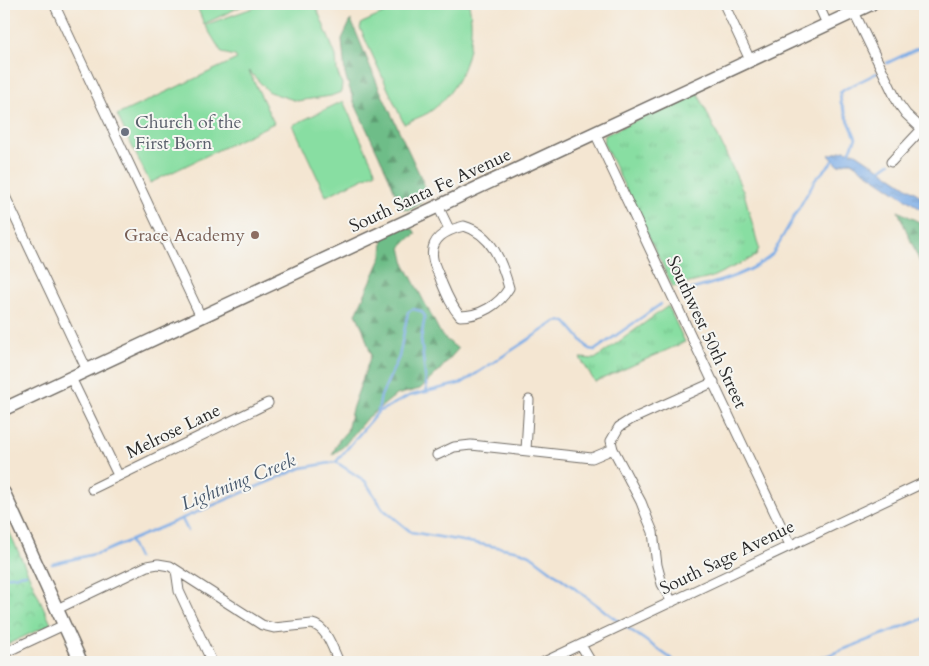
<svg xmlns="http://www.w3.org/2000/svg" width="929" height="666" font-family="Cardo,serif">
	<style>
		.grass { fill: url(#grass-tufts); stroke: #5a8466 }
		.forest { fill: url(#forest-firs); stroke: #4c745a }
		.park { fill: url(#park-crowns); stroke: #5a8466 }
		.garden { fill: #88dea2; stroke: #5a8466 }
		.water { fill: url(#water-ripples); stroke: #536c88 }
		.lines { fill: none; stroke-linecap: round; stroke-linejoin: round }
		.stream { stroke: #7bace6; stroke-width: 2.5 }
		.street-casing { stroke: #716c65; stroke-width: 11 }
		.secondary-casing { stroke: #716c65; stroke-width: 15 }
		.street { stroke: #fff; stroke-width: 9 }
		.secondary { stroke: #fff; stroke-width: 12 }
		.worship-dot { fill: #6b7280; stroke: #f6f6f2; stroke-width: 2 }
		.education-dot { fill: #8d6e63; stroke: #f6f6f2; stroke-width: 2 }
		.labels { text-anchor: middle; stroke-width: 4; stroke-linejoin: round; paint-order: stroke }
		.worship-label { font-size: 18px; fill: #5b616d; stroke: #f6f6f2; text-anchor: start }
		.street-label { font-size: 18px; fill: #2b2b2b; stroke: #f6f6f2 }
		.education-label { font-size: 18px; fill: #785e54; stroke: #f6f6f2; text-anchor: end }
		.water-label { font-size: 19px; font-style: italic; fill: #47586c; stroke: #f6f6f2 }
	</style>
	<defs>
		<pattern id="grass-tufts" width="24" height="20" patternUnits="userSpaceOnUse" patternTransform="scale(1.25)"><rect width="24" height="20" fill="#88dea2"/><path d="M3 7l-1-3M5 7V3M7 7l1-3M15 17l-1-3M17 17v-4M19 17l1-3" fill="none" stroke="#76bf8c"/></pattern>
		<pattern id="forest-firs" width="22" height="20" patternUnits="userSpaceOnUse" patternTransform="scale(1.25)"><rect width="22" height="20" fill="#6ebd88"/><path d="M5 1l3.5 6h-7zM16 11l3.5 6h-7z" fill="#5b9a6f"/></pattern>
		<pattern id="park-crowns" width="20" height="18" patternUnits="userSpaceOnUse" patternTransform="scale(1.25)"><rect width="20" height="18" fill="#88dea2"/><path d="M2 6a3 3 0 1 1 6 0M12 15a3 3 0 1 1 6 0" fill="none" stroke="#76bf8c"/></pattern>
		<pattern id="water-ripples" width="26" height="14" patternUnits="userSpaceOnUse" patternTransform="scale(1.25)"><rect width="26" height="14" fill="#7bace6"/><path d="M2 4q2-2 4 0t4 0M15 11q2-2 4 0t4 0" fill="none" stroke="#658cbb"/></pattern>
	</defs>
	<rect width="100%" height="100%" fill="#f6f6f2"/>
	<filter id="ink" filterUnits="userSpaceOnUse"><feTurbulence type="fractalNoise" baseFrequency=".02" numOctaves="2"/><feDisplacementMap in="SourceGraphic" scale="10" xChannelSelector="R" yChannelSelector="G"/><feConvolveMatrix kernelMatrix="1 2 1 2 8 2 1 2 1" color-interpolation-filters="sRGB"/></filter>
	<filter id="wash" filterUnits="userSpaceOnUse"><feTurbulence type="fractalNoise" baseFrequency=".0096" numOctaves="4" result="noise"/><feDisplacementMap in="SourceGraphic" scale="20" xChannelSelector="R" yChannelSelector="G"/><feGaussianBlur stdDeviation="1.12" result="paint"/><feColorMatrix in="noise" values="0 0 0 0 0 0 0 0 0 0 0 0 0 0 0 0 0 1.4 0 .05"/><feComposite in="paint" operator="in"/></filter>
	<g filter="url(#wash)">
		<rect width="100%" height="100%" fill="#f4e6d2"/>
		<path class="grass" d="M697,91l47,102 15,55 -3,8 -46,22 -37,9 -70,-145 2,-7z
			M668,306l17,36 -90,40 -15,-24 15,1z"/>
		<path class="forest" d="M351,20l28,68 45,96c2,14 -2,20 -15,26l-8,-2 -12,-31 -35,-75 -9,-28 -3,-35z
			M898,211l27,14v12l-4,-2 4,17v22z
			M402,228l11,1 3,5 -5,3 -10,10 4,18 37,71 16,13 -20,23 -18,17 -24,6 -31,25 -21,26 -12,9 7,-15 8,-9 5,-22 19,-54 -8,-26 -7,-15 26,-58 1,-19z"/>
		<path class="park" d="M4,520l47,104 -47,22z"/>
		<path class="garden" d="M196,4h50l-42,20z
			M264,4h51l21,52 1,15 5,13 -1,8 -10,4 -34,5 -28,-9 -20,-21 25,52 -124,60 -33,-68 120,-56 -2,-3 -13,-3 -17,-28z
			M405,4h64c8,39 -6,86 -41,109 -7,4 -17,7 -24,11l-44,-96 2,-5z
			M343,101l33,71 -50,24 -33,-71z"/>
		<path class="water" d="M844,150l12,3 69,46v13l-74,-50h-5l-8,3 -9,-10z"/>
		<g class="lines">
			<path class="stream" d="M887,63l38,-18
				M849,153l7,-15 -15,-35 -1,-10 5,-4 32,-16
				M880,170l10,-7
				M683,292c30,-9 64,-16 89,-37l43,-75 20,-21
				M378,411l3,-15 18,-39 9,-45 5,-3 8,2 4,5 -4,23 6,53
				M336,462l42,-50 31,-16 53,-13 93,-61 6,-1 5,1 23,27 6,1 66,-46
				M182,519l6,12
				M130,541l8,17
				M52,564l51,-12 198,-84 35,-6 29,19 18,28 28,23 109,19 10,4 91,68
				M4,577l22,-3
				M625,626l51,36
				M811,662l114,-44"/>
		</g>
	</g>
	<g filter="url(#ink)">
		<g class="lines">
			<defs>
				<path id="street" d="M54,4l147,313
					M724,4l26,56
					M818,4l9,20
					M854,12l44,91 8,11 19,18
					M595,133l195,412
					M891,162l31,-33
					M4,194l83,176
					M438,206l11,23
					M464,226c28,8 38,36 45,62 -10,17 -29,28 -49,28 -9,-10 -14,-23 -19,-35 -2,-7 -7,-15 -8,-22 -4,-21 14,-29 31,-33z
					M71,378l47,97
					M526,450l3,-50
					M437,455l17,-8 17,-2 121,13 21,-9
					M92,489l176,-86
					M176,570l3,21 33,71
					M672,602l-10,-18 -5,-19 -4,-33 -5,-12 -7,-18 -28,-53 -2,-8 8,-14 11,-7 84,-38
					M57,609l90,-43 11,-2 12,2 92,59 12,3 38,-4c15,3 21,26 27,38
					M581,645l10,17
					M4,653l60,-28
					M544,662l381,-180"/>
				<path id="secondary" d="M4,409l867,-405
					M4,493l77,169"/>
			</defs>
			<use href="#street" class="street-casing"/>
			<use href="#secondary" class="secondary-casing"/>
			<use href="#street" class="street"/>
			<use href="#secondary" class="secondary"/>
		</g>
	</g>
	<circle class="worship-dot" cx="125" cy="132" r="5"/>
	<circle class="education-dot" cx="255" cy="235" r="5"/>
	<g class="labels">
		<g class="worship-label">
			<text x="135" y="128">Church of the<tspan x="135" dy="21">First Born</tspan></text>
		</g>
		<g class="street-label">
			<text transform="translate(430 190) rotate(-25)" y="6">South Santa Fe Avenue</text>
			<text transform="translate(707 332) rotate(65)" y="6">Southwest 50th Street</text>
			<text transform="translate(173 431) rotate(-26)" y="6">Melrose Lane</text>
			<text transform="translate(727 557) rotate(-26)" y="6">South Sage Avenue</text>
		</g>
		<g class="education-label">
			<text x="245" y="241">Grace Academy</text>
		</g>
		<g class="water-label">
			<text transform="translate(238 481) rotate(-22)" y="7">Lightning Creek</text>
		</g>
	</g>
	<rect width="929" height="666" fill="none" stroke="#f6f6f2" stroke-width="20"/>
</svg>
